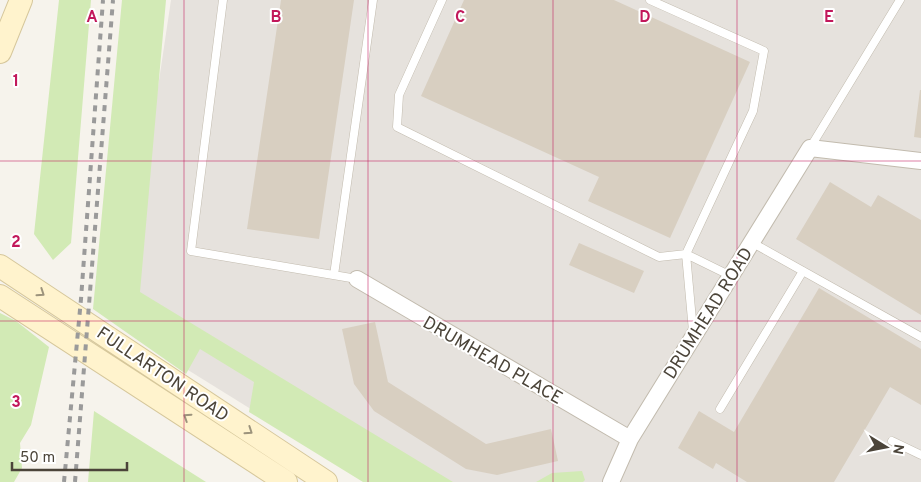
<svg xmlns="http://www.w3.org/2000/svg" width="921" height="482" font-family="Overpass,sans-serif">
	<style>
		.industrial { fill: #e6e2dd }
		.green { fill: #d2eab5 }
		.building { fill: #d8cfc1 }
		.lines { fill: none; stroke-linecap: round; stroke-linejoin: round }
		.lane-casing { stroke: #c2bbae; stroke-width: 9 }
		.street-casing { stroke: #c2bbae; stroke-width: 18 }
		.secondary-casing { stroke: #d6c79b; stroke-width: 24 }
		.lane { stroke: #fff; stroke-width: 8 }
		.street { stroke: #fff; stroke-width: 16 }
		.secondary { stroke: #fff3cd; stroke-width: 22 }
		.rail { stroke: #9a9a9a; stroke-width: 4; stroke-dasharray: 6 6; stroke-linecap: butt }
		.oneway { stroke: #9c937c }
		.grid { fill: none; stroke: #c2185b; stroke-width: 1; stroke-opacity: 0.55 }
		.labels { text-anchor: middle; stroke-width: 4; stroke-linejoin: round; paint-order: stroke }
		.street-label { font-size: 18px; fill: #4b4439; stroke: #fff }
		.grid-label { font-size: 16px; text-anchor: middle; font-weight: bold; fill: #c2185b; stroke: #fff; stroke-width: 4; stroke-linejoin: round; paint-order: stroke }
	</style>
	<rect width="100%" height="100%" fill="#f6f3ec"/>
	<path class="industrial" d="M171,0h750v482h-553l-246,-153z"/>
	<path class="green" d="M59,0h32l-20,243 -18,17 -19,-26z
		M122,0h44l-26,292 313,190h-90l-114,-70 5,-30 -54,-33 -14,25 -93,-65z
		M0,313l16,8 33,26 -18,78 -11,18 2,25 -8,14h-14z
		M94,411l112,71h-118z
		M582,471l3,9 -2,2h-47l16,-9z"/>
	<path class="building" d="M281,0h73l-35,239 -72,-10z
		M464,0h150l136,62 -80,176 -82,-37 11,-24 -178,-81z
		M920,90h1v48l-7,-1z
		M830,182l41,25 7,-12 43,25v95l-125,-76z
		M579,243l65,28 -10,22 -65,-28z
		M819,288l102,61v56l-31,-18 -56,95h-87l-31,-19 -3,6 -35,-21 21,-37 35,21z
		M375,322l13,60 98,62 65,-15 7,32 -61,14 -31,-6 -92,-58 -20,-27 -12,-55z"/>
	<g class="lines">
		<defs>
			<path id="lane" d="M223,0l-32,251 166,28
				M442,0l-43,95 -2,32 262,130 27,-3 45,22
				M650,0l114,51 -11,60 -67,143 7,77
				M810,148l90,-148
				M751,242l170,95
				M334,275l39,-275
				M720,409l83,-138
				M892,441l29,14"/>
			<path id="street" d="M357,279l273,160
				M611,482l19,-43 180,-291 111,13"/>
			<path id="secondary" d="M0,52l21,-52
				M0,266l326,216
				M0,296l286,186"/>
		</defs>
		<use href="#lane" class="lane-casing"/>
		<use href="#street" class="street-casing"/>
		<use href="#secondary" class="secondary-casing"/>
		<use href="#lane" class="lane"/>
		<use href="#street" class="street"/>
		<use href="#secondary" class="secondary"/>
		<path class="rail" d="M64,482l17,-183 22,-299
			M75,482l38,-482"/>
	</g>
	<defs><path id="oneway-chevron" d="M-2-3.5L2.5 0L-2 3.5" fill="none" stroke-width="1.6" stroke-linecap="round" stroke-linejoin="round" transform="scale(1.25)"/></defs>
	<g class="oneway">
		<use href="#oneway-chevron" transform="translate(41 293) rotate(34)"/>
		<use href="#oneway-chevron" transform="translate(187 417) rotate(-147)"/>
		<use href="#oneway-chevron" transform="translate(249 431) rotate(34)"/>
	</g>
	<path class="grid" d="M184,0v482M368,0v482M553,0v482M737,0v482M0,161h921M0,321h921"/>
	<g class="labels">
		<g class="street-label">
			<text transform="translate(708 313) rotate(-58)" y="6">DRUMHEAD ROAD</text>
			<text transform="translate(493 360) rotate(30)" y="6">DRUMHEAD PLACE</text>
			<text transform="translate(163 374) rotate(34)" y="6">FULLARTON ROAD</text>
		</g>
	</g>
	<g class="grid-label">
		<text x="92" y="22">A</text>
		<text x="276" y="22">B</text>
		<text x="460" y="22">C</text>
		<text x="645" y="22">D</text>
		<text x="829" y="22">E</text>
		<text x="16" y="86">1</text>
		<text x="16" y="247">2</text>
		<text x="16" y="407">3</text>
	</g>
	<g transform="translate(886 447) rotate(100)" stroke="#ffffff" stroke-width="4" paint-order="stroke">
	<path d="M0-4L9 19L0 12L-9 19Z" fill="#4b4439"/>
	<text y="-8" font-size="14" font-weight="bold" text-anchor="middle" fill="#4b4439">N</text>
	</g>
	<path d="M12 462v8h115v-8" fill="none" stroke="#4b4439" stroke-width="2.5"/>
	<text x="20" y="462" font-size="15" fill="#4b4439" stroke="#ffffff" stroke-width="4" paint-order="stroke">50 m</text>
</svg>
